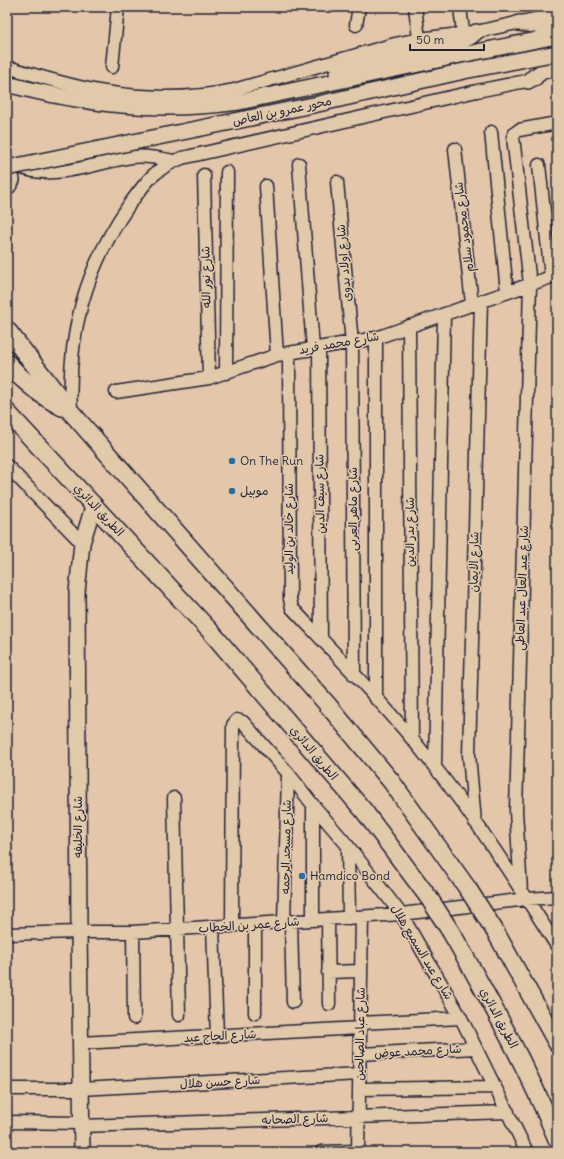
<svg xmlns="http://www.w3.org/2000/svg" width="564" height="1159" font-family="Delius,'Playpen Sans Arabic',sans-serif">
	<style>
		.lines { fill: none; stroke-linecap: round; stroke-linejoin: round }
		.minor-casing { stroke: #22223b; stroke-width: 15 }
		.major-casing { stroke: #22223b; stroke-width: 18 }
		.highway-casing { stroke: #22223b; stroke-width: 20 }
		.minor { stroke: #e1caaa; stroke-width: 12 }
		.major { stroke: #e1caaa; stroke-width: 15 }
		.highway { stroke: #e1caaa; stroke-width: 17 }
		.major-bridge-casing { stroke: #22223b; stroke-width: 18; stroke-linecap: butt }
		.highway-bridge-casing { stroke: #22223b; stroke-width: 20; stroke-linecap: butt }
		.major-bridge { stroke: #e1caaa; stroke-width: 15 }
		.highway-bridge { stroke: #e1caaa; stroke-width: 17 }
		.poi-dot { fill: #1f6fb2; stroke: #e1caaa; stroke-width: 1.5 }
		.labels { text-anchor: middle; stroke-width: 3; stroke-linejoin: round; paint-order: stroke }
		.street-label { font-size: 12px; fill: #22223b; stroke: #e1caaa }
		.poi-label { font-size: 12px; fill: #22223b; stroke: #e1caaa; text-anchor: start }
	</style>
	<rect width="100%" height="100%" fill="#e4c6ab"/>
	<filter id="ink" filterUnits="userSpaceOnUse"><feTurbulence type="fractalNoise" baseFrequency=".025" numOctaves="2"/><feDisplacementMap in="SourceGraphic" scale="8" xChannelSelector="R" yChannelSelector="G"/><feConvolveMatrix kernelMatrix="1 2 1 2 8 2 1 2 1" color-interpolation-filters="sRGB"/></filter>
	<g filter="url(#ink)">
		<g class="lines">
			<defs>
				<path id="minor" d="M415,7l4,32
					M460,7l3,25
					M356,25l3,-18
					M7,67c32,9 65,20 98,25 44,7 86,7 129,-2l161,-46 24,-5 57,-7 81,-18
					M112,67l6,-60
					M491,132l16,160
					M455,149l17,155
					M299,164l14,185
					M539,165l12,112
					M17,166c37,16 76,-3 114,-9 14,-2 29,1 43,4
					M204,175l5,203
					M337,182l15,161 2,332
					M266,186l11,169
					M409,326l3,413
					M376,338v361
					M319,348l2,291
					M289,353l1,246 2,9c48,51 99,103 142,158 45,57 84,119 123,180
					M226,373l1,-201
					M116,392l93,-14 68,-23 99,-17 181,-63
					M71,412c-4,-78 14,-143 58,-207 16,-22 26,-37 53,-47l295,-67 59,-12
					M7,466l75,77
					M435,767l9,-453
					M174,798l5,217
					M475,822l-6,-67 12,-453
					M348,846l1,72
					M521,891l-5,-80 14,-527 -17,-147 2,-4 4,-3 38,-7
					M328,919l1,85
					M313,920v-115
					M284,922l4,-149
					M291,922l2,80
					M232,926l1,-201 4,-5 6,2 45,51 25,32 35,41 53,68 60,104 66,134
					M213,927l4,109
					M133,932l1,86
					M7,934l72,-2h54l268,-18 126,-15 30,-2
					M328,972l33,-1
					M255,1013v-89
					M360,1023l101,-5
					M80,1043l280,-15
					M360,1054l116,-6
					M7,1089h74l278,-15
					M359,1089l136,-2
					M7,1122l74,1
					M82,1126l426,-14
					M321,1152l37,-1
					M358,1152l4,-235"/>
				<path id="major" d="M519,23l16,2 22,-2
					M337,73l23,-8 99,-23 11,-5 6,-5
					M528,81l15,-10 14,-4
					M7,84c80,21 150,29 232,18l218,-46 100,-20
					M82,1152l-3,-220 -2,-340 5,-49 12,-39"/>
				<path id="highway" d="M7,166l4,14 -4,6
					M7,330l64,82 256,292 64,77 77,108
					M7,363c16,18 34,33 55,44
					M7,412l205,221 152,178 65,87
					M495,931l62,112
					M451,932c39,68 76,135 106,207"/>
			</defs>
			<use href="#minor" class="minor-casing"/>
			<use href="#major" class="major-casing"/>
			<use href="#highway" class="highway-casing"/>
			<use href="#minor" class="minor"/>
			<use href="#major" class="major"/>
			<use href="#highway" class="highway"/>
			<defs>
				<path id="major-bridge" d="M7,168l311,-64 146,-33 93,-18"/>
				<path id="highway-bridge" d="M468,889l27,42
					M429,898l22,34"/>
			</defs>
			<use href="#major-bridge" class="major-bridge-casing"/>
			<use href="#highway-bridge" class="highway-bridge-casing"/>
			<use href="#major-bridge" class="major-bridge"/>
			<use href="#highway-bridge" class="highway-bridge"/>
		</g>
	</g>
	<g class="poi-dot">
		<circle cx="232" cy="461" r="4"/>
		<circle cx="232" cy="491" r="4"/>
		<circle cx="302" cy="876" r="4"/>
	</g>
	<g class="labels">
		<g class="street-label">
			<text transform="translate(282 111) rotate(-12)" y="4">محور عمرو بن العاص</text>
			<text transform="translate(464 227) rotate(-97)" y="4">شارع محمود سلام</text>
			<text transform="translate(344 263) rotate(-95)" y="4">شارع اولاد بدوى</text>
			<text transform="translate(206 277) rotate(-91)" y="4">شارع نور الله</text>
			<text transform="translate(339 343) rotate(-10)" y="4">شارع محمد فريد</text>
			<text transform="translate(320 494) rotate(-91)" y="4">شارع سيف الدين</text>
			<text transform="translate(353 509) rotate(-90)" y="4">شارع ماهر العربى</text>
			<text transform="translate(99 510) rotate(47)" y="4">الطريق الدائري</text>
			<text transform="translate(289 529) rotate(-90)" y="4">شارع خالد بن الوليد</text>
			<text transform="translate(410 532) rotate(-90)" y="4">شارع بدر الدين</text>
			<text transform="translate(474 562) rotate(-89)" y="4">شارع الايمان</text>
			<text transform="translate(522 588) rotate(-88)" y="4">شارع عبد العال عبد العاطى</text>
			<text transform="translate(314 753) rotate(50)" y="4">الطريق الدائري</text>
			<text transform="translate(78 827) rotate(-90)" y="4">شارع الخليفه</text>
			<text transform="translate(286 847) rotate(-89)" y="4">شارع مسجد الرحمه</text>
			<text transform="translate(249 925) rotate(-4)" y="4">شارع عمر بن الخطاب</text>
			<text transform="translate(422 952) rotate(59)" y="4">شارع عبد السميع هلال</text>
			<text transform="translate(499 1018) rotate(62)" y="4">الطريق الدائري</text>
			<text transform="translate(360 1034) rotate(-89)" y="4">شارع عباد الصالحين</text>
			<text transform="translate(220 1036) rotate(-3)" y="4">شارع الحاج عيد</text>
			<text transform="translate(418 1051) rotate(-3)" y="4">شارع محمد عوض</text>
			<text transform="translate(220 1082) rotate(-3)" y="4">شارع حسن هلال</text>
			<text transform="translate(295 1119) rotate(-2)" y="4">شارع الصحابه</text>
		</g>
		<g class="poi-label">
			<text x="240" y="465">On The Run</text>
			<text x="240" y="495">موبيل</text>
			<text x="310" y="880">Hamdico Bond</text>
		</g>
	</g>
	<rect width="564" height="1159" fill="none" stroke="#e1caaa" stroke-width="24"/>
	<rect x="12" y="12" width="540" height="1135" fill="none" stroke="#22223b" stroke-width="1.5" filter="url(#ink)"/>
	<path d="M410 44v6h74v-6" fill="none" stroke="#22223b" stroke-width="2"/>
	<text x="416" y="44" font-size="12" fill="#22223b" stroke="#e1caaa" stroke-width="3" paint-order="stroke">50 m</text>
</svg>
